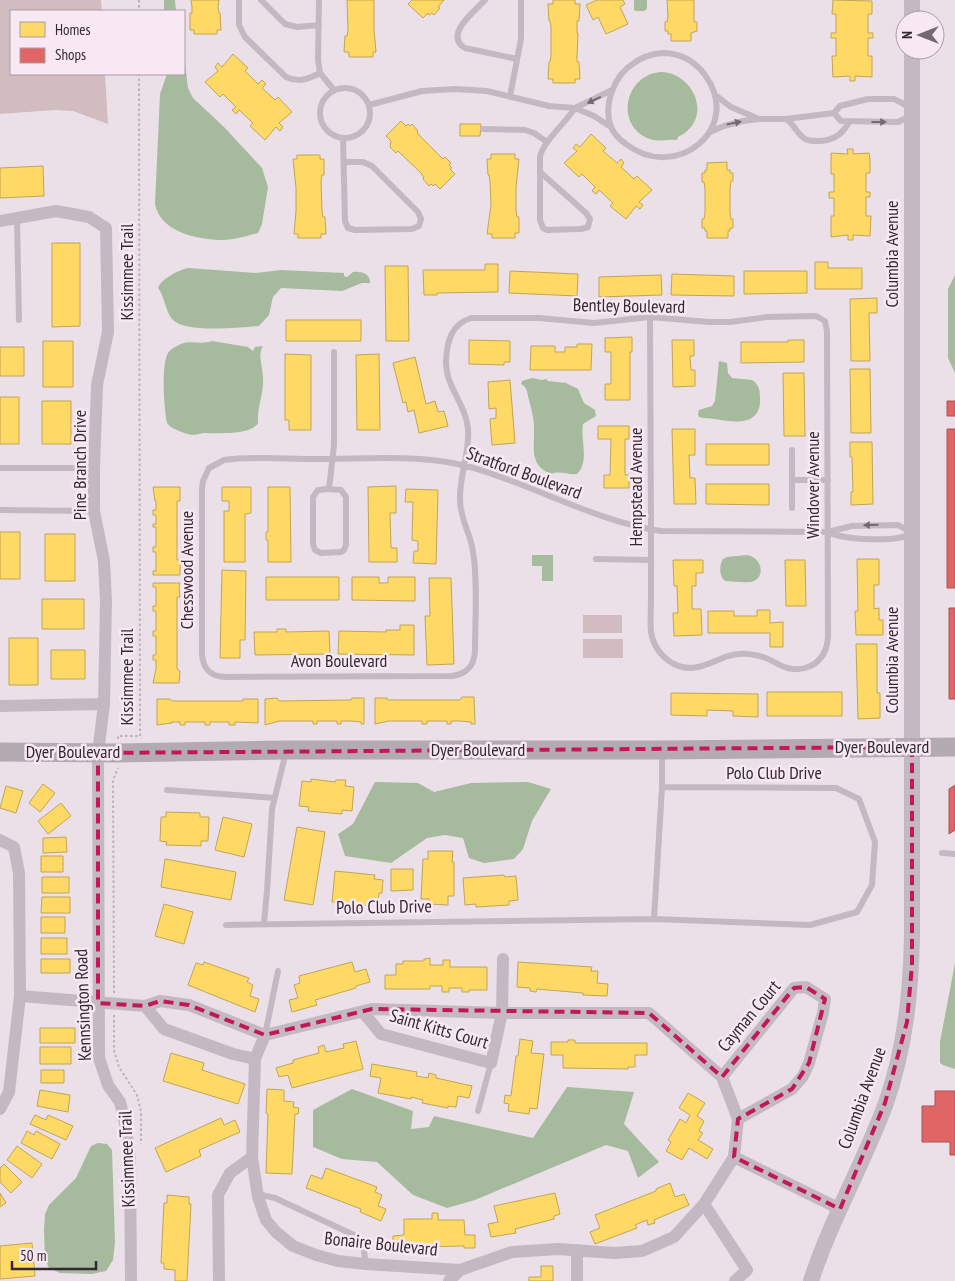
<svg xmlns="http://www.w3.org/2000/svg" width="955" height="1281" font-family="'PT Sans Narrow',sans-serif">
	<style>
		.green { fill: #d2bcbf }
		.water { fill: #a6ba9d }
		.homes { fill: #ffd966; stroke: #c2a457 }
		.shops { fill: #e06666; stroke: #ac5357 }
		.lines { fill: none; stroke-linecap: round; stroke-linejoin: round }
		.path { stroke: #bcb2ba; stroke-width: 2; stroke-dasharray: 2.5 2.5; stroke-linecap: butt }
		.service { stroke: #c4b9c2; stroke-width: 6 }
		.minor { stroke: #c4b9c2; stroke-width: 12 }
		.tertiary { stroke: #c4b9c2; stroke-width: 16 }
		.secondary { stroke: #b4aab2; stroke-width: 19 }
		.oneway { fill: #756974 }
		.marked { fill: none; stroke: #c2185b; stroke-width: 4; stroke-dasharray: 10 6; stroke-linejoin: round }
		.labels { text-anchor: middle; stroke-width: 5; stroke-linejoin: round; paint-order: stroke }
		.street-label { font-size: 18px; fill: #342834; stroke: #f8e8f3 }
	</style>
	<rect width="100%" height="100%" fill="#ebe0e8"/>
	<path class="green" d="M0,0h101l1,11h-91v63h94l3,50 -35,-13 -18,-1 -55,4z
		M583,615h39v18h-39z
		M583,639h40v19h-40z"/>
	<path class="water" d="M164,0h11l1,11h-12z
		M634,0h13v9l-3,2h-8l-2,-1z
		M184,56l4,32 5,10 31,29 38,41 6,19 -6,37 -4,9c-11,3 -24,7 -35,7 -25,0 -63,-8 -68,-36l5,-110 7,-20h17z
		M661,72c34,1 53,48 17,65l-1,3c-10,-1 -19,3 -30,-2 -33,-15 -21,-64 14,-66z
		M188,268l68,5 25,-3 63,3v3l3,1 6,-5c8,-1 18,2 17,11h-8l-20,8 -61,-3 -8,9 -4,18 -10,11c-19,1 -74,8 -87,-7 -7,-9 -7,-22 -14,-31 3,-9 21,-18 30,-20z
		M955,275v98l-7,-15v-69z
		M212,341l36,6 5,4 2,-4 8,-1c-6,9 0,21 0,31 1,16 -6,30 -5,46 -7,13 -43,10 -55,10 -4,1 -7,2 -11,2 -8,-2 -21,-6 -25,-12 -3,-14 -6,-58 1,-70 2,-4 9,-7 13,-9 10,-4 21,1 31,-3z
		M719,361l8,2 1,10 4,5 20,2c6,4 8,9 8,17 2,29 -24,26 -45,22 -6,-1 -10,0 -16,-2l-1,-3 1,-4 13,-4 3,-5z
		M532,378l10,2 4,-1 2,2 18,2 12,6 6,14 11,7 1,6 -13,8c-3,16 7,37 -6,50 -10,1 -18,-4 -26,0 -23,-9 -16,-28 -17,-47 0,-10 -3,-18 -5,-27 -2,-6 -1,-13 -8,-16l1,-3z
		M532,555h21v26h-11v-15h-10z
		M747,555c14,2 19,20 7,26 -7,3 -21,0 -29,0 -6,-5 -6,-15 -2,-22l4,-2z
		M375,782l43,1 16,9 37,-9 57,-1 23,7 -19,32 -9,28 -9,10 -30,4 -15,-5 -6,-20 -18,-3 -18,3 -36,25 -46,-7 -7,-22 15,-10z
		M955,963v106l-12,-4 -3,-2v-21z
		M567,1087l67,5 -10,32 35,38 -21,16 -10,-27 -22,-6 -131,55 -28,8 -34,-13 -36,-33 -35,-3 -29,-12v-37l39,-21 61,22 -2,18 18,-2 5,-11 99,22z
		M98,1143l9,1 5,6 3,92 -2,18 -7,11 -14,3 -32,-1 -11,-5 -4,-9 -1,-29 1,-16 4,-9 27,-27 15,-32z"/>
	<path class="homes" d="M191,0h28l-1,7 1,6h1l1,17h-4v4h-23v-4h-4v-17h2v-6z
		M347,0h27v29l2,23h-3v5h-24v-5h-5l1,-16h2l1,-6z
		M412,0h32l-6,7 2,1 -6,7 -2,-2 -3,2 -1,-2 -5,5 -15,-14z
		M553,0h22v4h5l-1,17h-2v12h1l-1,24v5h2l1,17h-5v4h-22v-4h-5l1,-17h1l1,-6v-29l-1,-6h-1l-1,-17h5z
		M597,0h26l2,4 -5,3 8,17 -22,10 -8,-17 -5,3 -7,-15z
		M667,0h27v22h3v9l-6,2v8h-20v-7h-3v-3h-3v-9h2l1,-6z
		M833,0l39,1v13h-4v19h5v5h-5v18h4v21l-17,-1v5h-5v-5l-17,1 -1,-21h4v-18h-5v-5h5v-19h-4z
		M233,54l15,14 -3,3 13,13 4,-4 4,4 -4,4 13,12 3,-3 14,15 -13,11 4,4 -3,4 -4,-4 -11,13 -15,-14 3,-3 -14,-13 -3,4 -4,-4 4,-3 -13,-13 -3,3 -15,-15 13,-11 -3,-4 3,-4 4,4z
		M401,121l5,5 2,-2 2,2 2,-2 6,7 -1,1 4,5 22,22 2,-2 6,6 -2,2 3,3 -2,1 5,5 -15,15 -5,-5 -2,2 -2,-2 -2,2 -6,-7 1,-1 -3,-5 -23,-22 -2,2 -6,-6 1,-6 -5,-5z
		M460,124h21l-1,12h-20z
		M591,134l15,14 -3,3 14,12 4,-4 3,4 -3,4 13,12 3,-3 15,14 -13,12 4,3 -3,4 -4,-3 -10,13 -16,-13 3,-3 -14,-13 -3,4 -4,-3 3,-4 -13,-13 -3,3 -15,-14 13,-12 -4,-3 3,-4 4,3z
		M847,149h6v5l16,-1 1,7v13h-4v19h4v5h-4v19h5l-1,20 -17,-1v5h-5v-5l-17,2v-21h3v-18h-5v-6h5v-18h-3v-21l17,1z
		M491,154h24v5h4l-3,28v24l1,6h2v16h-4v5h-23v-4h-5l4,-29 -1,-24 -1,-6h-1l-1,-16h4z
		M297,155h23v4h4v16h-2l-1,6 1,30 1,6h2l1,17h-5v4h-23v-4h-4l2,-23v-23l-3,-29h4z
		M727,162v8h3v3h3v8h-2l-1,7v25l1,6h2v9h-3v3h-2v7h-21v-7h-2v-3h-3v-9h2l1,-6v-25l-1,-6h-2v-9h3v-3h2v-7z
		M43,166l1,30 -44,2v-30z
		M52,243h28v83l-28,1z
		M815,262h13v6h34v21h-47z
		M485,264h13v28l-61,1v2h-13l-1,-25h62z
		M385,266h23l1,75h-23z
		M510,271l68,3 -1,22 -68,-3z
		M744,271h63v22l-63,1z
		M672,274l62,2v20l-63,-1z
		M661,275l1,20 -63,2v-20z
		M877,298v15h-8l1,48h-19l-1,-62z
		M286,320h75v21h-75z
		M632,337v15h-2v48h-25v-16h6v-32h-6v-14z
		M469,340l41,1v21h-6v3l-35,-1z
		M672,340h22v16h-4l1,14h4v16l-22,1z
		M788,340h16v22l-63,1v-21h47z
		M43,341h30v46h-30z
		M577,344h15l-1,26h-61l1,-24h24v6h10v-5h12z
		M0,347h24v29h-24z
		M285,354l26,1v75h-22v-10h-4z
		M379,354l1,76h-23l-1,-75z
		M415,357l11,47 9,-3 3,11 6,-1 4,15 -29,7 -5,-23 -6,2 -2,-10 -3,1 -10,-40z
		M850,369h20l1,64h-20z
		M783,373h21l1,63h-21z
		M510,380l5,63 -23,2 -2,-26 6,-1v-10l-7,1 -1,-27z
		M0,397h19v47h-19z
		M42,401h29v43h-29z
		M598,426h31v13h-4v36h4v13h-25v-13h6l1,-36h-13z
		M672,429h23v26h-6l1,23h5l1,26h-22z
		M850,442h22l1,62 -22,1v-13h2l-1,-35h-2z
		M706,444h63v21h-63z
		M706,484h63v21l-63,-1z
		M396,486v27h-6l1,35h6v14h-28l-1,-75z
		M153,487h27v14h-3v59h3v15h-27v-4h3v-19h-3v-5h3v-20h-3v-3h3v-9h-3v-5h3v-9h-1z
		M222,487h29v26l-6,1v48h-21v-51h5v-10h-7z
		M268,487h22l1,75h-23v-22h-2v-8h2z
		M406,489l32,1 -2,74 -23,-1 1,-12h4v-10l-6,-1 1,-38h-8z
		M0,532h20v47h-20z
		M45,534h30v47h-30z
		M857,559h22v26h-5v24l5,-1v12h4v15h-27l-1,-24h3z
		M673,560h30v13h-7v13h-4v23h9l1,26 -28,1 -1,-23h5l-1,-27h-3z
		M785,560h20l1,46h-20z
		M222,570l24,1 -1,69h-5v18h-20z
		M266,577h73v23h-73z
		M352,577h27v6h9v-6h27v24l-63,-1z
		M429,578h22l3,86 -27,1 -2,-49h5z
		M153,583h27l-1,4 1,10h-3v72l3,2 -1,12h-26l3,-14v-9h-3v-5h3v-19h-3v-5h3v-20h-3v-5h3v-19h-3z
		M42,599h42v30h-42z
		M757,610h13v13l13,-1v25h-13v-14h-62v-22h26v5h23z
		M400,625h14v30l-76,-1 1,-23 47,1v-2h14z
		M277,629h9v3l43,-1 1,23 -75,1 -1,-23h23z
		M9,638h29v47h-29z
		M856,644h21v49h3v25l-22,1z
		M51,650h34v29h-34z
		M767,692h75v24h-75z
		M671,693l87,1v23l-25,-1v-5l-26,-1v6l-36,-1z
		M462,697h12l1,27h-4v-2l-11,-1h-9v3h-4v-3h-20v3h-5v-3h-33l-14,3v-26h12l1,2h72z
		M277,698l2,3 72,-1 1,-2h12v26h-3v-2l-10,-1h-10v3h-4v-3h-20v3h-4v-3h-34l-14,4v-26z
		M157,699h13l2,2h71v-2h15v24l-23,-1v3h-6v-3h-19v3h-5v-3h-20v3h-5v-3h-8v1l-15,2z
		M311,779l24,3 1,-2h10l-1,6 9,1 -2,24 -10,-1v4l-34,-3 1,-4 -10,-1 3,-25 9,1z
		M43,784l12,9 -15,19 -11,-9z
		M6,786l17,5 -7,22 -16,-5z
		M61,803l10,13 -23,18 -10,-13z
		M166,812l34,1v4h9l-1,24h-7v5l-35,-1 1,-3 -7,-1 1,-24h5z
		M223,817l29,7 -8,33 -29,-7z
		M297,827l28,5 -12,73 -29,-5z
		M66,837l1,15 -24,1v-15z
		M428,851h25l-1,11h2v34h-6v9l-19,-1v-5h-8l2,-40h5z
		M41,856h22v16h-22z
		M165,859l71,13 -5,28 -70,-13z
		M391,869h22v21l-22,1z
		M335,871l40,4 -1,4 9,1 -1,13h-3l-1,10h-6l-1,3 -39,-4z
		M504,875l1,2 11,-1 2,24 -9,1v4l-33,2v-3l-11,1 -2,-27z
		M42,877h27v16h-27z
		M42,897h28v16h-29z
		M164,904l29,8 -9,32 -29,-8z
		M41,917h24v16h-24z
		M41,938h26v16h-26z
		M430,958v7h13v-5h7v7h37v23h-18v2h-7v-4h-13v4h-7v-6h-12v3h-45v-14h11v-11h7v-3h21v-2z
		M41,959h29v14h-29z
		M204,962l45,16 -2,4 6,3 -3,11 9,3 -4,13 -67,-27 8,-22 7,2z
		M352,962l3,10 11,-3 4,13 -14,4v2l-41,12 2,5 -25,7 -3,-12 9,-2 -4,-13 6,-2 -1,-7z
		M518,962l74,5 -1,4h7l-1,12 11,1 -1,12 -24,-1v-2l-46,-4 -1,3 -6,-1v-3l-13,-1z
		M40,1028h35v15h-35z
		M520,1039l13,2 -2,12 13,1 -7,55 -7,-1 -1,6 -21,-3 1,-7 -5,-1 1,-8 6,1 5,-40h2z
		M568,1040h7v3h72v12h-12v12h-7v2l-65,-1v-13h-12v-13h17z
		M356,1041l7,28 -71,19 -4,-13 -9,2 -3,-9 17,-5v-3l26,-7 -1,-6 6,-2 2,7 18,-4 -1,-4z
		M40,1047h31v17h-31z
		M171,1053l33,10 -2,7 43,14 -7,20 -75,-23z
		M372,1064l45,8 -1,4 12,2 1,-5 7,2v3l36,8 -3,12 -11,-2 -2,11 -8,-1v2l-26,-5 1,-3 -12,-3v2l-33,-6 3,-15 -11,-2z
		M41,1070h23v13h-23z
		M267,1089l17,1v11l10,1 -1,5 6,1 -1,6h-3l-3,60 -26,-1 2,-59 -2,-1z
		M40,1090l30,5 -2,17 -31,-6z
		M688,1093l17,10 -8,13 7,5 -5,10 4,2 -5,7 15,9 -6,10 -18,-11 -7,12 -16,-9 5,-9 -3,-2 12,-21 6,4 4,-8 -11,-7z
		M35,1115l11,5 2,-5 25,11 -7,14 -36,-16z
		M221,1118l3,7 11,-5 5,12 -41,18 2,6 -35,16 -11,-24z
		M27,1131l7,4 2,-4 24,13 -8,15 -31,-16z
		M17,1146l25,18 -10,14 -25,-18z
		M4,1164l18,18 -11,11 -11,-11v-14z
		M326,1168l51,19 -2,5 7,3 -4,11 8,3 -5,12 -21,-9 1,-3 -55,-21 5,-13 11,4z
		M670,1183l5,14 9,-3 5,11 -35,15 1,3 -7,2 -1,-5 -12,5 2,3 -42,16 -5,-12 10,-4 -5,-13 61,-24v-2z
		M0,1193l6,10 -6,4z
		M555,1193l5,21 -6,2v3l-39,10 1,4 -25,4 -3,-13 10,-2 -4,-16z
		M167,1195l22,2v7h2l-4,77h-12v-11l-11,-1v-6h-3l3,-60h3z
		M432,1213h6v7h26l1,15h10v13h-11v-2l-48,1v3h-6l-1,-4 -16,1v-11l11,-1v-16h28z
		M32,1243l3,33 -35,3v-33z
		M541,1266h12v15h-24v-4h12z"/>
	<path class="shops" d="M947,401h8v15h-8z
		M947,429h8v159h-8z
		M949,608h6v91h-6z
		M955,785v45l-6,4v-45z
		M935,1091h20v64h-5v-13h-28v-36h13z"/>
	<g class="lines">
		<path class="path" d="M139,0v11
			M118,739v-3h22l-1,-662
			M114,993l-1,-213 5,-12
			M114,1015v36l5,16 18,28 4,17v32"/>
		<path class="service" d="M239,0v25l6,12 41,40c13,6 22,2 34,-4
			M261,0l24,24 12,3 22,-2
			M319,0l-1,60 2,13 14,17
			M485,0c-10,11 -42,35 -20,48l52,11
			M662,53c18,0 32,7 43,22 39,53 -29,108 -79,69 -6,-4 -12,-10 -15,-17 -8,-22 3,-52 23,-64 8,-6 18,-9 28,-10z
			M320 113a25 25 0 1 1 50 0a25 25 0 1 1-50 0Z
			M715,95l16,12 28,12
			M510,96l11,-57v-39
			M369,105l53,-14 33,-2 32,2 62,15 26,2 37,-18
			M575,108l19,8 17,11
			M786,119c8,5 11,15 19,20 4,2 8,2 12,2 16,0 25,-6 32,-19
			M483,129l42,1 9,3 13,9
			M710,132l14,-6 19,-5 17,-2h26l48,-6 6,-7 28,-7h26l10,5 8,8 -6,6 -8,4 -57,-1 -7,-8
			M343,139l2,82 3,7 7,2 57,-1 7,-3 2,-7 -3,-7 -46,-46 -9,-4h-19
			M540,172l46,41 4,6 -2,8 -7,2 -34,1 -4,-2 -3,-8v-63c2,-14 26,-35 35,-49
			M17,218l2,102
			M650,317c1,71 1,142 1,213 0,23 0,45 0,68 0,11 -1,23 0,34 2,13 10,24 21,31 20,11 35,1 53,-6 17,-6 36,-3 51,6 24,14 50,3 52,-26l-1,-306 -2,-10 -9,-5 -49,1 -37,5h-21l-59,-5 -56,6 -55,-5h-68c-20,6 -24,24 -25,43 -1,25 20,43 22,68 2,24 -9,47 -8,71 0,19 11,34 13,52 5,30 2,68 2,99 -1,15 -8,23 -23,25l-227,1c-15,-1 -22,-8 -23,-23v-165l1,-8 6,-13 15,-8c29,-4 61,-1 91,-1 52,0 108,-6 159,9 64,19 121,53 187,63l167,1 24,-6 46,-1 14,8c-14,10 -68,7 -84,-1
			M792,450v58
			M0,468h94
			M792,480h36
			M329,489l12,1 5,7v48l-2,5 -3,2 -20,1 -6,-3 -2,-6v-47l5,-7z
			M329,489l5,-44v-93
			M0,510l94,1
			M596,559l55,1
			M167,790l108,8
			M942,853l13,1
			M654,919l8,-132v-36
			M264,923l3,-32 5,-82 14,-57
			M226,925l428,-6 156,6 47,-13 15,-27 3,-43 -16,-43 -23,-11 -174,-1
			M265,1035l13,-64
			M478,1111l13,-48
			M257,1194l18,4 81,38 7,9 3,19"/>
		<path class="minor" d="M0,221l56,-10 33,6 17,11 2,104 -11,53 -3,83v43l10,50 2,40 -2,103 -6,49 1,305 9,27 12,17 6,25 4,32 1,122
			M0,706l104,-2
			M0,840l14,7 5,26 1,123 -11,96 -9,17
			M20,996l125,10 19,23 69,25 22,5
			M145,1006l15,-5 29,4 76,30
			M372,1009l130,4h147l73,64 16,42 -4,38 -30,47 -30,33 -32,14 -28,2 -56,-4 -46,3 -52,18 -94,-6 -28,-3 -22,-6 -23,-9 -17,-14 -10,-12 -8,-23 -6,-40 3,-98 10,-24z
			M363,1012l18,22 110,29 11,-50 1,-54
			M722,1077l72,-89 12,-1 19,12 -2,14 -14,50 -6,13 -11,13 -54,30
			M734,1157l106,52
			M704,1204l43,66 -12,11
			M219,1281l-1,-86 12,-22 22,-16
			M449,1281l11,-11
			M577,1281v-31"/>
		<path class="tertiary" d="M912,20v-20
			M811,1281c20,-62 53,-118 75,-178 19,-55 25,-110 26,-168v-885"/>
		<path class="secondary" d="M0,752l118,1 168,-3h376l293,-3"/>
	</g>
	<defs><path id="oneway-solid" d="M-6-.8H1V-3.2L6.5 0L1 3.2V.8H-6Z" transform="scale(1.25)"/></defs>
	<g class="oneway">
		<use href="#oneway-solid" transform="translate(594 100) rotate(155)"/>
		<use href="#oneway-solid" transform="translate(879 122)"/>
		<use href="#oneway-solid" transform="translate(734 123) rotate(-12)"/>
		<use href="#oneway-solid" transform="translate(871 525) rotate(179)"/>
	</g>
	<path class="marked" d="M912,747v218l-5,57 -22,81 -45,106 -106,-52 4,-38 54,-30 17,-26 16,-64 -19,-12 -12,1 -72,89 -73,-64 -277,-4 -107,26 -76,-30 -29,-4 -15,5 -47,-3v-250z"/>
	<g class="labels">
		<g class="street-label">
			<text transform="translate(892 254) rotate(-90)" y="6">Columbia Avenue</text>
			<text transform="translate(127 272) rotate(-90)" y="6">Kissimmee Trail</text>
			<text transform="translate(629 306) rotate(1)" y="6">Bentley Boulevard</text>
			<text transform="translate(80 465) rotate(-90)" y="6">Pine Branch Drive</text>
			<text transform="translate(524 473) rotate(20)" y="6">Stratford Boulevard</text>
			<text transform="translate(813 485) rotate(-90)" y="6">Windover Avenue</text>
			<text transform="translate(636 487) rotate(-90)" y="6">Hempstead Avenue</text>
			<text transform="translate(187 570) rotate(-90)" y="6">Chesswood Avenue</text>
			<text transform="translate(892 660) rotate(-90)" y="6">Columbia Avenue</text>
			<text x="339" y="667">Avon Boulevard</text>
			<text transform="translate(127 677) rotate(-90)" y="6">Kissimmee Trail</text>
			<text x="882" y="753">Dyer Boulevard</text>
			<text x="478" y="756">Dyer Boulevard</text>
			<text x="73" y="758">Dyer Boulevard</text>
			<text x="774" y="779">Polo Club Drive</text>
			<text transform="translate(384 907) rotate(-1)" y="6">Polo Club Drive</text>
			<text transform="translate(83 1005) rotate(-92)" y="6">Kennsington Road</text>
			<text transform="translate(749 1016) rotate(-50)" y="6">Cayman Court</text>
			<text transform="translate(439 1029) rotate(16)" y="6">Saint Kitts Court</text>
			<text transform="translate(862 1098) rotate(-70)" y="6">Columbia Avenue</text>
			<text transform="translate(127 1159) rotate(-92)" y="6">Kissimmee Trail</text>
			<text transform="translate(381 1244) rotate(6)" y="6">Bonaire Boulevard</text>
		</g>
	</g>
	<rect x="10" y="10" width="175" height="65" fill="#f8e8f3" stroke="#aa9ba7"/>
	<rect x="20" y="22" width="25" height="15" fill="#ffd966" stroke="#aa9ba7"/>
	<text x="55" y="35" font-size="15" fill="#342834">Homes</text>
	<rect x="20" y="48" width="25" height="15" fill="#e06666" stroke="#aa9ba7"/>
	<text x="55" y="60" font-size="15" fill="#342834">Shops</text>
	<g transform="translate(920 35) rotate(270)"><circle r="24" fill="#f8e8f3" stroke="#aa9ba7"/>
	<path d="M0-4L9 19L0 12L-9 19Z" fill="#746873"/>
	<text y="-8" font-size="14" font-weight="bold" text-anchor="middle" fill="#342834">N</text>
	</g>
	<path d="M12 1261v8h84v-8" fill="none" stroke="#342834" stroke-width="2.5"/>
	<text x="20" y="1261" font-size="15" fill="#342834" stroke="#f8e8f3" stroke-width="4" paint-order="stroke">50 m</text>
</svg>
